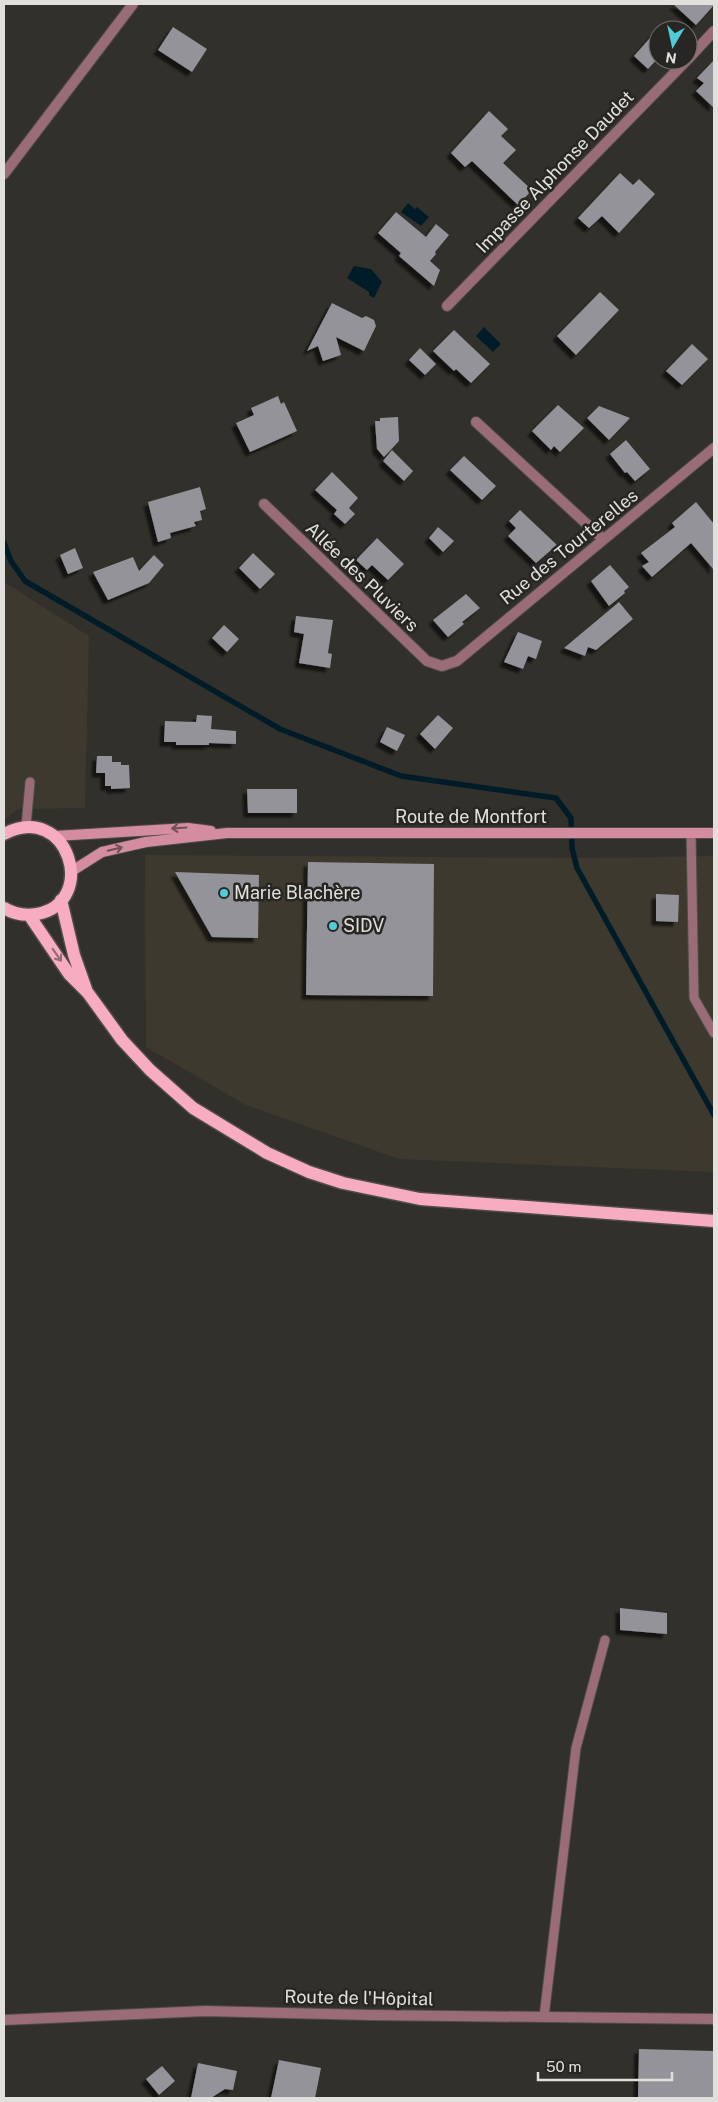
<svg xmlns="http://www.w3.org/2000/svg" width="718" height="2102" font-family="'Public Sans',sans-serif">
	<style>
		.built { fill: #3e392f }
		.water { fill: #001c28 }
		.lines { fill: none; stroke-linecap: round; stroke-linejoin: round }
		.stream { stroke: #001c28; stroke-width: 5.5 }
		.building { fill: #939399; filter: url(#shadow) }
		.lane-casing { stroke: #4e4c47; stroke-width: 11 }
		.street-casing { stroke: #4e4c47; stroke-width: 12 }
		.secondary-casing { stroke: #4e4c47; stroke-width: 12 }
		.primary-casing { stroke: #4e4c47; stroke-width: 15 }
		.lane { stroke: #996c78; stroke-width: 9 }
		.street { stroke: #996c78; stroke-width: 10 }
		.secondary { stroke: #d48ca0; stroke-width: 10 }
		.primary { stroke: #f7acc0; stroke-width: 12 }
		.oneway { stroke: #6d4f54 }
		.oneway2 { stroke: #906971 }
		.poi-dot { fill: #52cbd9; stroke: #282622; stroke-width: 2 }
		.labels { text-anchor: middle; stroke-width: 5; stroke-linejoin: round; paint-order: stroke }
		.street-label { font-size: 18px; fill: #e1e0dd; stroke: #282622 }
		.poi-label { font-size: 18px; fill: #e1e0dd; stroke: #282622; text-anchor: start }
	</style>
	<defs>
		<filter id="shadow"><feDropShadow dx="-4.5" dy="4.5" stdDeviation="1" flood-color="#0009"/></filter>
	</defs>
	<rect width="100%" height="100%" fill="#32302b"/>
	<path class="built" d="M4,582l85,54 -4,172 -67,1 -14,11z
		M145,855l443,3 126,-2v316l-315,-13 -153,-54 -100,-58z"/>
	<path class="water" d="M408,203l7,6 2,-2 12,10 -8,9 -20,-14z
		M354,266l17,3 11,13 -8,16 -5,-3v-3l-22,-14z
		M484,327l17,17 -8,8 -17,-16z"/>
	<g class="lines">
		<path class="stream" d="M4,543l7,18 14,20 255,148 121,47 155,22 15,20 1,30 5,20 137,247"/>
	</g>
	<path class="building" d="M673,4h41v1l-18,20z
		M173,27l34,22 -15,23 -34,-22z
		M658,29v29l-10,11 -14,-13z
		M714,60v48l-18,-17 8,-8 -7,-5z
		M489,111l19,18 -7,7 15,14 -13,13 29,27 -14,15 -46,-44 -7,6 -14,-14z
		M620,173l13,12 6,-6 16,15 -36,39 -17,-17 -13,12 -11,-10z
		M396,212l30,25 10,-13 13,11 -14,17 1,2 -6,7 10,9 -6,16 -35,-30 2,-3 -23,-20z
		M600,292l19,18 -43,45 -19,-19z
		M332,303l30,15 4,-2 8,4 2,6 -12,25 -28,-14 5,18 -18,6 -5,-15 -11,5z
		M454,330l36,34 -19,19 -15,-14 -2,2 -21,-20z
		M692,344l16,15 -26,26 -16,-14z
		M420,348l16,16 -11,11 -16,-15z
		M278,396l3,8 3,-2 13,29 -47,21 -14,-29 18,-8 -3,-7z
		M558,405l26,23 -24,24 -6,-6 -3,4 -19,-19z
		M599,406l31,12 -21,22 -22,-22z
		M398,417l1,24 -15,16 -7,-8 -2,-28h5v-3z
		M626,440l24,29 -15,12 -8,-9 -2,1 -15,-19z
		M392,450l21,21 -9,10 -21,-20z
		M464,456l32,30 -14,14 -32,-30z
		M332,472l26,26 -9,10 6,6 -10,10 -11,-10 3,-4 -22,-20z
		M200,487l6,22 -6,2 2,9 -8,2 2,4 -26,7 1,5 -13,4 -10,-40z
		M696,502l18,22v46l-23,-27 -39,34 -10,-11 7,-4 -8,-9 34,-26 -3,-4z
		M520,510l37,35 -21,18 -28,-27 8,-8 -7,-7z
		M438,527l16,14 -11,11 -14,-14z
		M377,538l27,26 -16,16 -16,-15 -5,5 -11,-10z
		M75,548l8,20 -15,6 -8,-19z
		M253,553l22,21 -15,15 -21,-21z
		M154,555l10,10 -15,18 -41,17 -15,-28 40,-15 6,14z
		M610,565l19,22 -5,4 1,2 -16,13 -18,-25z
		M466,594l14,14 -18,14 2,2 -16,13 -15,-17z
		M619,602l14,17 -37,31 -8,-3 -3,9 -21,-8z
		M296,616l37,4 -5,33 4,1 -2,14 -31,-5 5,-29 -10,-2z
		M224,625l15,14 -12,13 -15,-14z
		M518,632l24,9 -6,18 -8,-3 -5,13 -19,-7z
		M197,715l15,1 -1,13 25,2v13l-27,-1v2h-33v-3h-12l1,-21 31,1z
		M438,715l15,13 -18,21 -15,-15z
		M387,727l18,8 -8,16 -17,-9z
		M97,756h15v6h9v3h8l1,23 -19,1v-3h-6v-13h-9z
		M247,789h50v24h-49z
		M308,862l126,2 -1,132 -127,-1z
		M175,872l84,3 -1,63 -46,-1z
		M656,894l23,1 -1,27 -22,-1z
		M620,1608l47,5v21l-47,-4z
		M639,2049l75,2v47h-76z
		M279,2060l42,8 -6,30h-44z
		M198,2063l39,8 -4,19 -8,-1 -14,9h-20z
		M162,2066l13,15 -16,14 -13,-16z"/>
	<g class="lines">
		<defs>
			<path id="lane" d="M26,826l4,-44
				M691,833l3,165 20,35
				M544,2017l32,-269 29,-108"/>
			<path id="street" d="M688,59l26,-28
				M4,174l129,-170
				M447,306l240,-246
				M476,422l127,117
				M264,504l163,157 15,5 15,-5 257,-213
				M4,2020l201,-9 165,4 344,4"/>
			<path id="secondary" d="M55,836l133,-8 23,3
				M72,871l30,-19 44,-10 81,-9h487"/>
			<path id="primary" d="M4,834c65,-34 95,69 33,80 -12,2 -23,0 -33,-6
				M61,900l13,55 12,34
				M29,915l40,59 19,19 34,47 28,30 43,38 74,45 42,19 34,11 77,16 294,22"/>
		</defs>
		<use href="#lane" class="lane-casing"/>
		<use href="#street" class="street-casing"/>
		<use href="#secondary" class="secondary-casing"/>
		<use href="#primary" class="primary-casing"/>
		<use href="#lane" class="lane"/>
		<use href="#street" class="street"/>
		<use href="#secondary" class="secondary"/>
		<use href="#primary" class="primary"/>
	</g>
	<defs><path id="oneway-shaft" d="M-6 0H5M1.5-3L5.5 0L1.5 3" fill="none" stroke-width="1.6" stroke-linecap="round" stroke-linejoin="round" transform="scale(1.25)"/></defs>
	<g class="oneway">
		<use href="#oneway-shaft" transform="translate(179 828) rotate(176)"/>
		<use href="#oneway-shaft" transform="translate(115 849) rotate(-13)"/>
	</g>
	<use class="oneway2" href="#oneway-shaft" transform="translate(57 955) rotate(55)"/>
	<g class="poi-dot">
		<circle cx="224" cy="893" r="5"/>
		<circle cx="333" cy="926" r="5"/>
	</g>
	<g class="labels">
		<g class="street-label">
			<text transform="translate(555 172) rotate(-46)" y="6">Impasse Alphonse Daudet</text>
			<text transform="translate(569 547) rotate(-39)" y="6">Rue des Tourterelles</text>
			<text transform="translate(362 577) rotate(44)" y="6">Allée des Pluviers</text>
			<text x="471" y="823">Route de Montfort</text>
			<text transform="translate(359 1998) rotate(1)" y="6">Route de l'Hôpital</text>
		</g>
		<g class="poi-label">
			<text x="234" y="899">Marie Blachère</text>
			<text x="343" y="932">SIDV</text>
		</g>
	</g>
	<rect width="718" height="2102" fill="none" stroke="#e1e0dd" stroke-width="10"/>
	<g transform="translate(673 45) rotate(189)"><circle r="24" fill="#282622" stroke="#72706d"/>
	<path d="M0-4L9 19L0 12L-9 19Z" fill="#52cbd9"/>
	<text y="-8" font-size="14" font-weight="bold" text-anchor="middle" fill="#e1e0dd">N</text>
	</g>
	<path d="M538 2072v8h134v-8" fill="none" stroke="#e1e0dd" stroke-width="2.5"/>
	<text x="546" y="2072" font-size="15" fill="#e1e0dd" stroke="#282622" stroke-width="4" paint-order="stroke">50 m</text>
</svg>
